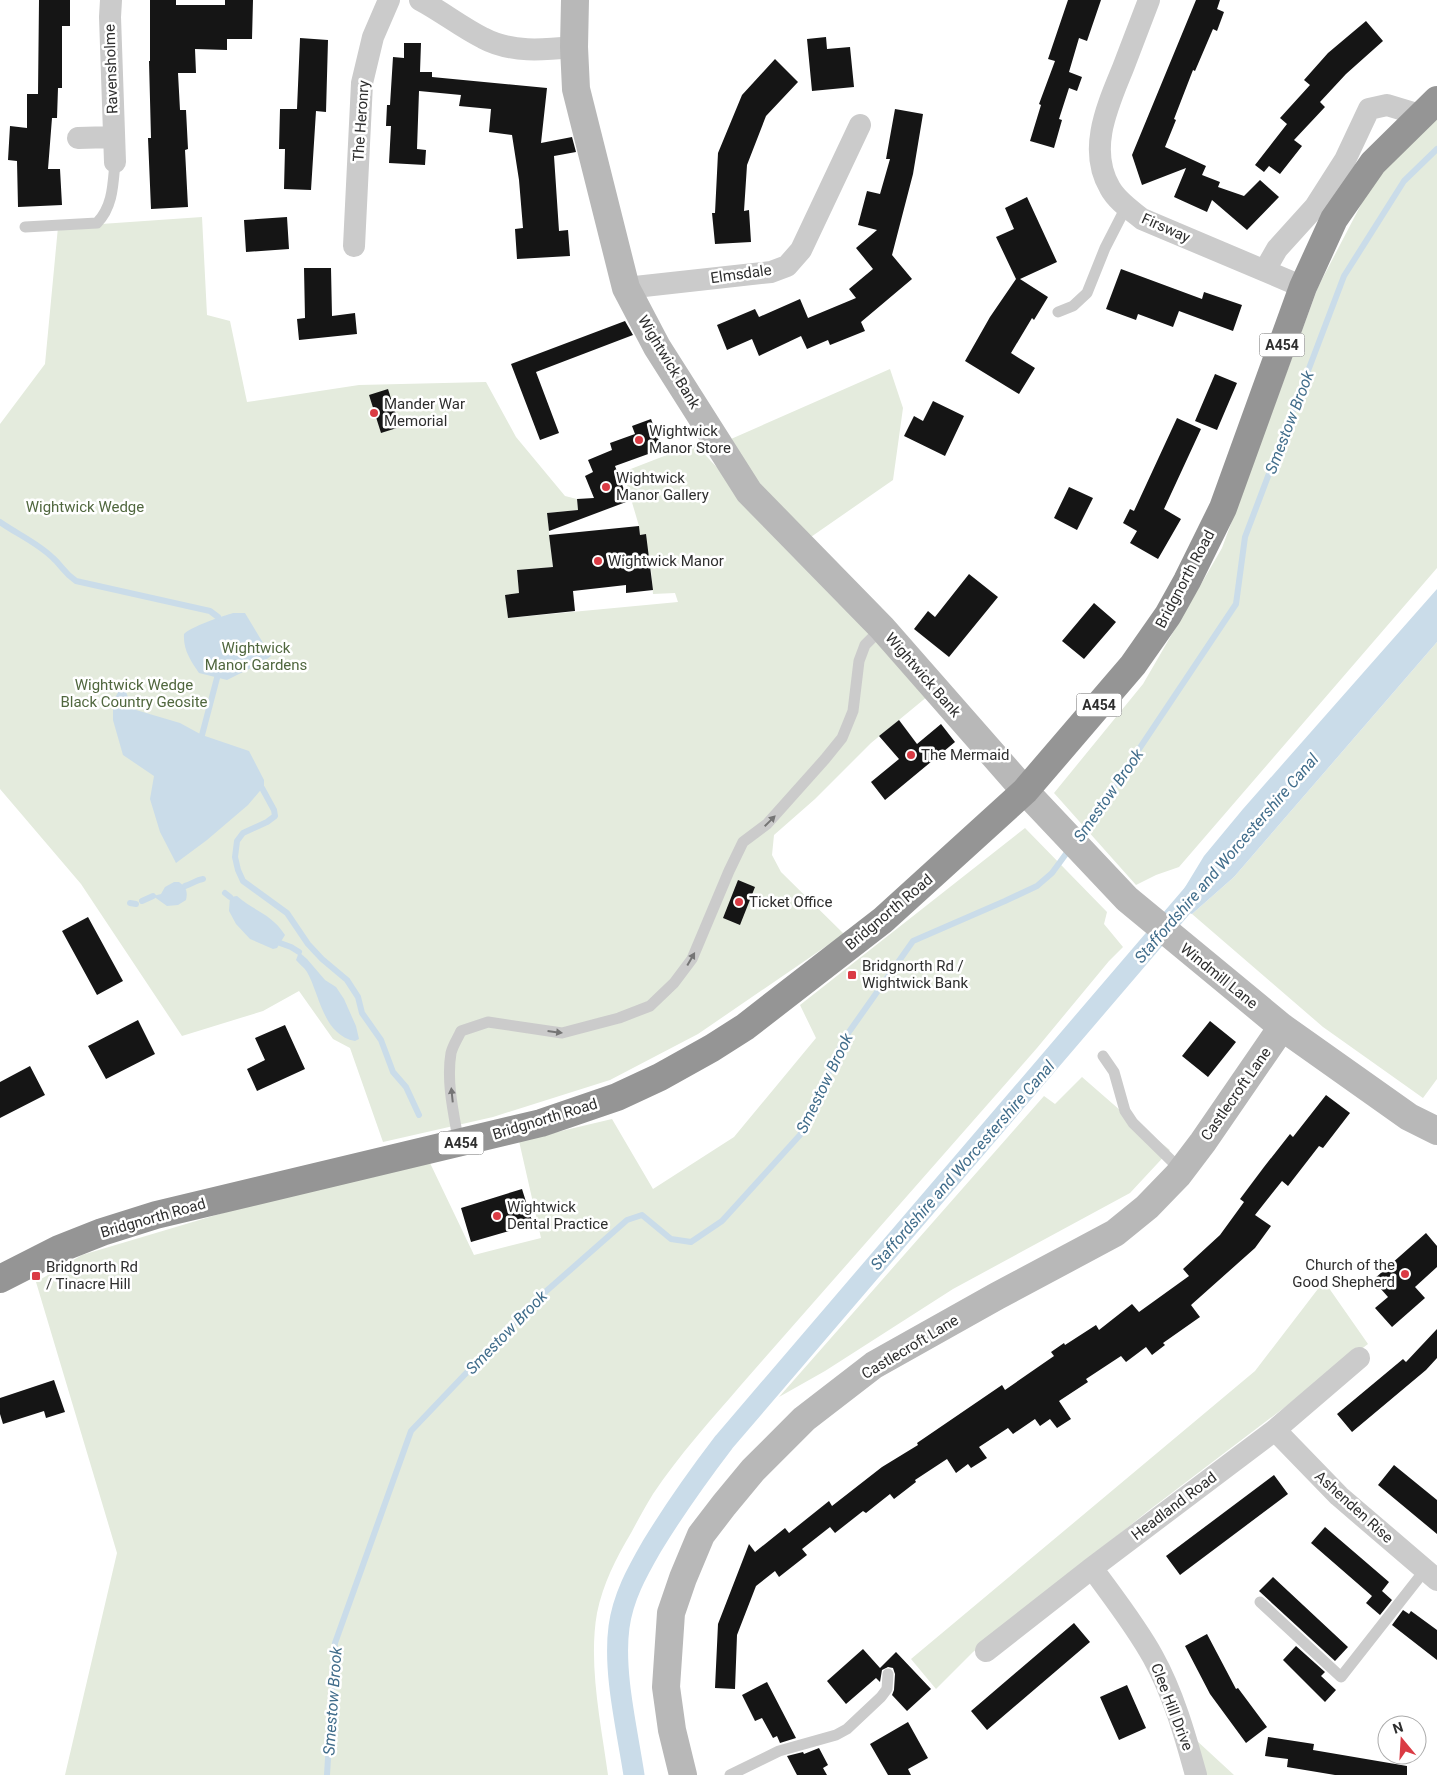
<svg xmlns="http://www.w3.org/2000/svg" width="1437" height="1775" font-family="Roboto,sans-serif">
	<style>
		.green { fill: #e4ebdd }
		.water { fill: #cadce9 }
		.lines { fill: none; stroke-linecap: round; stroke-linejoin: round }
		.stream { stroke: #cadce9; stroke-width: 6 }
		.canal { stroke: #cadce9; stroke-width: 21 }
		.building { fill: #151515 }
		.lane { stroke: #cbcbcb; stroke-width: 11 }
		.street { stroke: #cbcbcb; stroke-width: 22 }
		.secondary { stroke: #b8b8b8; stroke-width: 28 }
		.highway { stroke: #959595; stroke-width: 28 }
		.oneway { fill: #757575 }
		.poi-dot { fill: #da3b44; stroke: #fff; stroke-width: 2 }
		.labels { text-anchor: middle; stroke-width: 5; stroke-linejoin: round; paint-order: stroke }
		.shield { fill: #fff; stroke: #6d6d6d; stroke-width: 1 }
		.shield-label { font-size: 14px; font-weight: bold; fill: #2e2e2e }
		.street-label { font-size: 15px; fill: #2e2e2e; stroke: #fff }
		.poi-label { font-size: 15px; fill: #2e2e2e; stroke: #fff; text-anchor: start }
		.park-label { font-size: 15px; fill: #50673e; stroke: #fff }
		.water-label { font-size: 16px; font-style: italic; fill: #416d8b; stroke: #fff }
	</style>
	<rect width="100%" height="100%" fill="#fff"/>
	<path class="green" d="M1437,115v453l-258,299 -23,8 -20,10 -82,-92 89,-109 79,-136 96,-261 60,-115z
		M202,217l5,98 23,6 17,81 112,-17 127,-3 30,55 49,59 12,3 1,11 -31,3 6,54 -36,3 2,23 -13,2 2,23 170,-16 -3,-9 -22,1 -2,-25h-7l2,-35 -6,1 -1,-9 -16,-54 72,-28 189,202 44,50 -57,47 -56,56 -41,36 -2,20 9,17 63,62 -146,100 -88,46 -117,37 -110,25 -33,-94 -17,-9 -34,-48 -36,20 -81,25 -101,-152 -81,-95v-365l45,-60 13,-137z
		M890,369l13,39 -10,72 -85,59 -49,-52 -28,-48z
		M1437,642v437l-14,19 -100,-71 -131,-113 42,-37z
		M1025,828l82,84 -3,12 19,23 -14,14 -72,87 -296,337c-30,35 -62,70 -88,109 -8,13 -15,26 -22,39 -15,25 -28,51 -34,80 -9,51 4,111 11,162h-543l52,-222 -81,-271 46,-27 171,-51 177,-41 44,92 67,-17 -22,-97 93,-22 41,70 81,-52 82,-99 -16,-33z
		M1082,1077l39,34 49,39 -40,43 -177,96 -128,82 -46,26 265,-301 11,8z
		M1324,1281l44,63 -220,167 -175,141 -37,37 -25,-30 344,-288z
		M1196,1740l38,35h-28z"/>
	<path class="water" d="M1437,589v53l-203,235 -42,37 -19,-7 31,-51 39,-47z
		M233,613h12l26,43 -8,6 -36,18 -28,-7c-8,-12 -16,-23 -15,-39 6,-7 39,-18 49,-21z
		M120,689l6,3 5,13 5,5 44,13 22,12 47,16 15,29v6l-16,19 -41,35 -31,23 -16,-31 -10,-33 4,-23 -31,-21 -10,-35v-19z
		M174,882h5c7,5 9,9 7,18l-8,5 -11,1 -14,-10 8,-2 4,-7z
		M237,896c18,16 34,17 48,39l-8,13 -4,1 -23,-10 -14,-15 -7,-13 1,-14z
		M299,952l8,7 18,21 11,7 8,12 12,27 3,13 -4,2c-32,-6 -35,-46 -48,-69 -3,-5 -8,-8 -11,-12z"/>
	<g class="lines">
		<path class="stream" d="M0,522c17,12 38,21 53,36 10,9 10,14 23,23l134,30 8,6
			M202,735l15,-57
			M262,788l12,22 1,6 -8,6 -24,11 -6,8 -2,16 3,13 5,11 44,32 21,31 14,15 25,21 11,17 4,16 19,27 12,32 13,15 13,28
			M1079,837l16,-22 141,-211 9,-67 99,-261 60,-95 33,-32
			M185,886c7,-2 11,-6 18,-7
			M225,893l5,4
			M142,901l11,-5
			M130,903l6,1
			M280,943l11,4 8,5
			M327,1775l8,-132 76,-212 124,-130 92,-81 15,-5 29,24 20,3 31,-21 78,-86 44,-96 69,-98 92,-40 32,-15 15,-13 19,-26"/>
		<path class="canal" d="M634,1775c-7,-46 -21,-103 -15,-148 4,-30 18,-55 33,-81 22,-36 46,-70 72,-104l475,-555"/>
	</g>
	<path class="building" d="M39,0h31v26h-8v62h-4l-1,30h-5l-4,51h12l2,36 -44,2 -1,-46 -9,-1 2,-34 17,2v-34h11z
		M150,0h26v5h49v-5h28l-1,39h-25v11l-32,-1 1,24h-18l2,37h6l2,39 -3,1 3,57 -37,2 -3,-71h3l-2,-77h1z
		M1068,0h33l-14,41 -8,-3 -10,34 13,5 -5,14 -8,-3 -10,31 3,1 -8,28 -24,-7 11,-36 -2,-1 16,-43 -7,-2z
		M1196,0h24l-3,9 7,3 -7,19 -4,-2 -18,42 -2,-1 -19,49 2,1 -11,27 41,19 -4,9 18,7 -2,5 26,9 16,-16 19,17 -32,33 -35,-30 -5,12 -33,-15 12,-29 -44,17 -10,-30z
		M1366,21l17,20 -37,33 -26,28 5,5 -31,33 8,6 -22,28 -11,-8 -5,6 -9,-7 32,-41 -7,-6 30,-33 -6,-5 24,-27z
		M826,37l1,12 23,-2 4,40 -42,4 -5,-52z
		M300,38l28,2 -2,72 -10,-1 -5,79 -27,-1 1,-40h-6l1,-40h17z
		M404,43h17l-1,29h12v5l115,11 -6,55 31,-6 4,15 -22,4 5,75 9,-1 2,26 -53,3 -2,-30 8,-1 -4,-48 -7,-45 -23,-3 2,-23 -32,-3 2,-11 -42,-4 -2,58 9,1 -1,15 -36,-2 2,-37h-5l1,-21h3l3,-48 11,1z
		M775,59l23,23 -32,34 -19,49 -3,46 5,-1 2,32 -36,2 -3,-31h3l3,-60 24,-58z
		M895,109l28,5 -10,60 -21,81 20,24 -51,43 4,9 -35,14 -2,-5 -21,9 -6,-13 -42,20 -7,-17 -25,11 -10,-25 38,-16 4,8 41,-18 8,19 48,-20 -7,-9 24,-20 -17,-21 21,-18 -19,-5 9,-34 13,3 10,-35h-4z
		M1027,197l30,65 -37,17 28,18 -14,23 -2,-2 -21,35 24,15 -16,26 -54,-33 25,-44 26,-38 -20,-42 18,-8 -9,-21z
		M287,217l2,32 -43,3 -2,-32z
		M304,268h27l1,48 23,-3 2,21 -58,6 -2,-21 8,-1z
		M1121,269l81,30 2,-7 38,13 -9,26 -54,-20 -6,16 -35,-13 -2,6 -30,-11z
		M625,321l8,14 -97,37 23,61 -19,7 -29,-76z
		M1215,374l22,9 -20,47 -22,-9z
		M388,389l12,38 -19,6 -12,-38z
		M933,401l31,15 -19,40 -41,-20 10,-20 9,5z
		M1177,418l24,11 -37,80 17,10 -23,40 -28,-16 7,-12 -14,-8 7,-14 4,2z
		M651,419l11,30 -47,17 11,29 6,-1 2,5 -85,32 -2,-18 31,-3 -1,-11 17,-1 -9,-22 8,-4 -5,-12 24,-10 -2,-7 25,-9 -3,-8z
		M1069,487l24,11 -16,32 -23,-12z
		M639,526l1,9 6,-1 7,56 -27,3v-8l-53,6 2,20 -67,7 -3,-23 14,-2 -2,-23 36,-3 -4,-32z
		M969,574l29,23 -49,60 -35,-28 14,-18 7,6z
		M1094,603l22,19 -32,37 -22,-18z
		M899,720l18,24 24,-20 14,18 -70,58 -14,-18 28,-23 -20,-23z
		M738,880l17,7 -15,38 -17,-7z
		M88,917l35,64 -26,14 -35,-64z
		M138,1020l17,34 -49,25 -18,-33z
		M1210,1021l26,21 -28,35 -26,-21z
		M285,1025l20,44 -48,22 -10,-22 18,-9 -10,-22z
		M30,1066l15,29 -45,23v-36z
		M1326,1095l24,18 -27,35 -4,-2 -31,40 -6,-5 -27,34 16,11 -16,22 -64,57 9,12 -37,26 2,2 -13,10 -6,-8 -20,15 -5,-6 -35,23 2,3 -29,19 12,18 -14,9 -7,-9 -10,7 -5,-7 -22,15 -5,-6 -29,19 8,11 -16,10 -3,-4 -12,9 -9,-14 -32,21 1,2 -22,17 -4,-5 -24,19 -3,-2 -28,22 -5,-6 -28,22 5,6 -28,22 -4,-6 -19,15 -19,49 -2,54 -20,-1 3,-64 31,-80 6,8 30,-24 4,5 40,-32 3,5 50,-39 36,-22 -1,-2 85,-58 3,5 49,-34 -3,-4 13,-9 1,2 31,-20 3,5 33,-26 7,8 50,-36 -6,-7 37,-34 24,-33 -4,-3 24,-32 26,-33 3,3z
		M522,1189l11,35 -62,18 -10,-34z
		M1426,1233l11,13v21l-22,20 10,11 -33,29 -17,-19 13,-11 -15,-17z
		M1437,1329v29l-11,12 -74,62 -15,-18 66,-55 3,3z
		M54,1380l11,32 -19,6 -2,-7 -41,13 -3,-10v-16z
		M1394,1465l43,35v34l-59,-49z
		M1274,1475l14,19 -108,81 -14,-19z
		M1325,1527l64,55 -7,9 10,9 -12,15 -14,-12 6,-7 -61,-53z
		M1273,1577l75,70 -13,14 -76,-70z
		M1403,1610l6,4 2,-3 26,19v30l-45,-35z
		M1074,1623l16,19 -103,88 -16,-19z
		M1207,1634l29,55 2,-1 29,39 -21,16 -36,-49 -25,-48z
		M1296,1646l29,26 -4,4 15,14 -11,12 -42,-42z
		M863,1649l17,19 16,-16 35,37 -24,22 -15,-16 2,-5 1,-16 -2,-6 -5,-1 -6,3 -2,12 -4,-4 -30,26 -19,-23z
		M767,1682l29,56 -16,5 -3,-7 -4,2 -11,-20 -7,3 -13,-26z
		M1127,1685l19,43 -27,12 -19,-43z
		M908,1722l20,36 -20,11 3,6h-23l-18,-31z
		M1268,1737l46,7 -1,6 94,16v9h-72l-48,-8 1,-8 -23,-3z
		M819,1748l9,17 -5,3 4,7h-30l-10,-19 16,-4 1,2z"/>
	<g class="lines">
		<path class="lane" d="M25,227l72,-4c16,-16 16,-39 18,-61
			M1058,312l15,-6 14,-13 18,-45 21,-41
			M1103,1056l11,16 11,39 8,12 48,47
			M459,1144c-5,-29 -13,-62 -8,-91 2,-8 7,-15 10,-22l27,-9 74,11 57,-15 31,-12 24,-23 18,-24 37,-88 14,-29 24,-18 58,-65 17,-21 11,-27 6,-50 6,-16 17,-17
			M1260,1602l81,75 84,-107
			M730,1775l49,-24 57,-16 11,-6 34,-32 6,-8 1,-15"/>
		<path class="street" d="M111,0l-1,17 5,145
			M420,0c21,11 41,27 63,38 28,15 60,12 91,9
			M1149,0c-9,23 -17,45 -26,68 -15,37 -36,81 -13,120 7,13 21,22 32,31l161,68
			M78,138l35,-1
			M354,246l8,-163 11,-46 16,-37
			M1265,270l12,-21 38,-42 30,-47 24,-51 18,-4 33,10
			M626,288l145,-16 16,-6 14,-16 59,-125
			M1275,1430l64,66 98,84
			M1092,1568c21,29 44,58 61,89 20,36 32,78 43,118
			M986,1651l106,-83 183,-138 84,-72"/>
		<path class="secondary" d="M575,0l-1,47 2,42 50,199 31,59 92,145 133,136 143,163 102,108 155,128 127,90 28,14
			M683,1775l-11,-45 -6,-43 5,-74 12,-35 18,-43 23,-30 29,-35 51,-51 70,-54 123,-69 118,-63 32,-26 31,-32 25,-33 79,-115"/>
		<path class="highway" d="M0,1279l59,-30 43,-17 54,-17 385,-92 76,-26 43,-20 52,-29 33,-21 138,-107 142,-129 108,-126 35,-50 19,-34 36,-73 80,-221 31,-68 39,-56 64,-63"/>
	</g>
	<defs><path id="oneway-solid" d="M-6-.8H1V-3.2L6.5 0L1 3.2V.8H-6Z" transform="scale(1.25)"/></defs>
	<g class="oneway">
		<use href="#oneway-solid" transform="translate(770 821) rotate(-45)"/>
		<use href="#oneway-solid" transform="translate(691 959) rotate(-60)"/>
		<use href="#oneway-solid" transform="translate(555 1032) rotate(7)"/>
		<use href="#oneway-solid" transform="translate(452 1095) rotate(-96)"/>
	</g>
	<g class="poi-dot">
		<circle cx="374" cy="413" r="5"/>
		<circle cx="639" cy="440" r="5"/>
		<circle cx="606" cy="487" r="5"/>
		<circle cx="598" cy="561" r="5"/>
		<circle cx="911" cy="755" r="5"/>
		<circle cx="739" cy="902" r="5"/>
		<rect x="847" y="970" width="10" height="10" rx="2.5"/>
		<circle cx="497" cy="1216" r="5"/>
		<circle cx="1405" cy="1274" r="5"/>
		<rect x="31" y="1271" width="10" height="10" rx="2.5"/>
	</g>
	<g class="labels">
		<g class="shield">
			<rect x="1259.5" y="333.5" width="45" height="23" rx="4"/>
			<rect x="1076.5" y="693.5" width="45" height="23" rx="4"/>
			<rect x="438.5" y="1131.5" width="45" height="23" rx="4"/>
		</g>
		<g class="shield-label">
			<text x="1282" y="350">A454</text>
			<text x="1099" y="710">A454</text>
			<text x="461" y="1148">A454</text>
		</g>
		<g class="street-label">
			<text transform="translate(111 69) rotate(-92)" y="5">Ravensholme</text>
			<text transform="translate(361 121) rotate(-86)" y="5">The Heronry</text>
			<text transform="translate(1166 228) rotate(24)" y="5">Firsway</text>
			<text transform="translate(741 274) rotate(-8)" y="5">Elmsdale</text>
			<text transform="translate(669 362) rotate(59)" y="5">Wightwick Bank</text>
			<text transform="translate(1185 579) rotate(-62)" y="5">Bridgnorth Road</text>
			<text transform="translate(923 675) rotate(49)" y="5">Wightwick Bank</text>
			<text transform="translate(889 912) rotate(-40)" y="5">Bridgnorth Road</text>
			<text transform="translate(1219 976) rotate(39)" y="5">Windmill Lane</text>
			<text transform="translate(1236 1094) rotate(-55)" y="5">Castlecroft Lane</text>
			<text transform="translate(545 1119) rotate(-17)" y="5">Bridgnorth Road</text>
			<text transform="translate(153 1218) rotate(-16)" y="5">Bridgnorth Road</text>
			<text transform="translate(910 1347) rotate(-31)" y="5">Castlecroft Lane</text>
			<text transform="translate(1174 1506) rotate(-37)" y="5">Headland Road</text>
			<text transform="translate(1354 1507) rotate(42)" y="5">Ashenden Rise</text>
			<text transform="translate(1172 1707) rotate(69)" y="5">Clee Hill Drive</text>
		</g>
		<g class="poi-label">
			<text x="384" y="409">Mander War<tspan x="384" dy="17">Memorial</tspan></text>
			<text x="649" y="436">Wightwick<tspan x="649" dy="17">Manor Store</tspan></text>
			<text x="616" y="483">Wightwick<tspan x="616" dy="17">Manor Gallery</tspan></text>
			<text x="608" y="566">Wightwick Manor</text>
			<text x="921" y="760">The Mermaid</text>
			<text x="749" y="907">Ticket Office</text>
			<text x="862" y="971">Bridgnorth Rd /<tspan x="862" dy="17">Wightwick Bank</tspan></text>
			<text x="507" y="1212">Wightwick<tspan x="507" dy="17">Dental Practice</tspan></text>
			<text x="1395" y="1270" text-anchor="end">Church of the<tspan x="1395" dy="17">Good Shepherd</tspan></text>
			<text x="46" y="1272">Bridgnorth Rd<tspan x="46" dy="17">/ Tinacre Hill</tspan></text>
		</g>
		<g class="park-label">
			<text x="85" y="512">Wightwick Wedge</text>
			<text x="256" y="653">Wightwick<tspan x="256" dy="17">Manor Gardens</tspan></text>
			<text x="134" y="690">Wightwick Wedge<tspan x="134" dy="17">Black Country Geosite</tspan></text>
		</g>
		<g class="water-label">
			<text transform="translate(1289 422) rotate(-69)" y="6">Smestow Brook</text>
			<text transform="translate(1108 795) rotate(-55)" y="6">Smestow Brook</text>
			<text transform="translate(1226 858) rotate(-49)" y="6">Staffordshire and Worcestershire Canal</text>
			<text transform="translate(824 1083) rotate(-64)" y="6">Smestow Brook</text>
			<text transform="translate(962 1165) rotate(-49)" y="6">Staffordshire and Worcestershire Canal</text>
			<text transform="translate(506 1332) rotate(-46)" y="6">Smestow Brook</text>
			<text transform="translate(332 1701) rotate(-86)" y="6">Smestow Brook</text>
		</g>
	</g>
	<g transform="translate(1402 1740) rotate(342)"><circle r="24" fill="#ffffff" stroke="#ababab"/>
	<path d="M0-4L9 19L0 12L-9 19Z" fill="#da3b44"/>
	<text y="-8" font-size="14" font-weight="bold" text-anchor="middle" fill="#2e2e2e">N</text>
	</g>
</svg>
